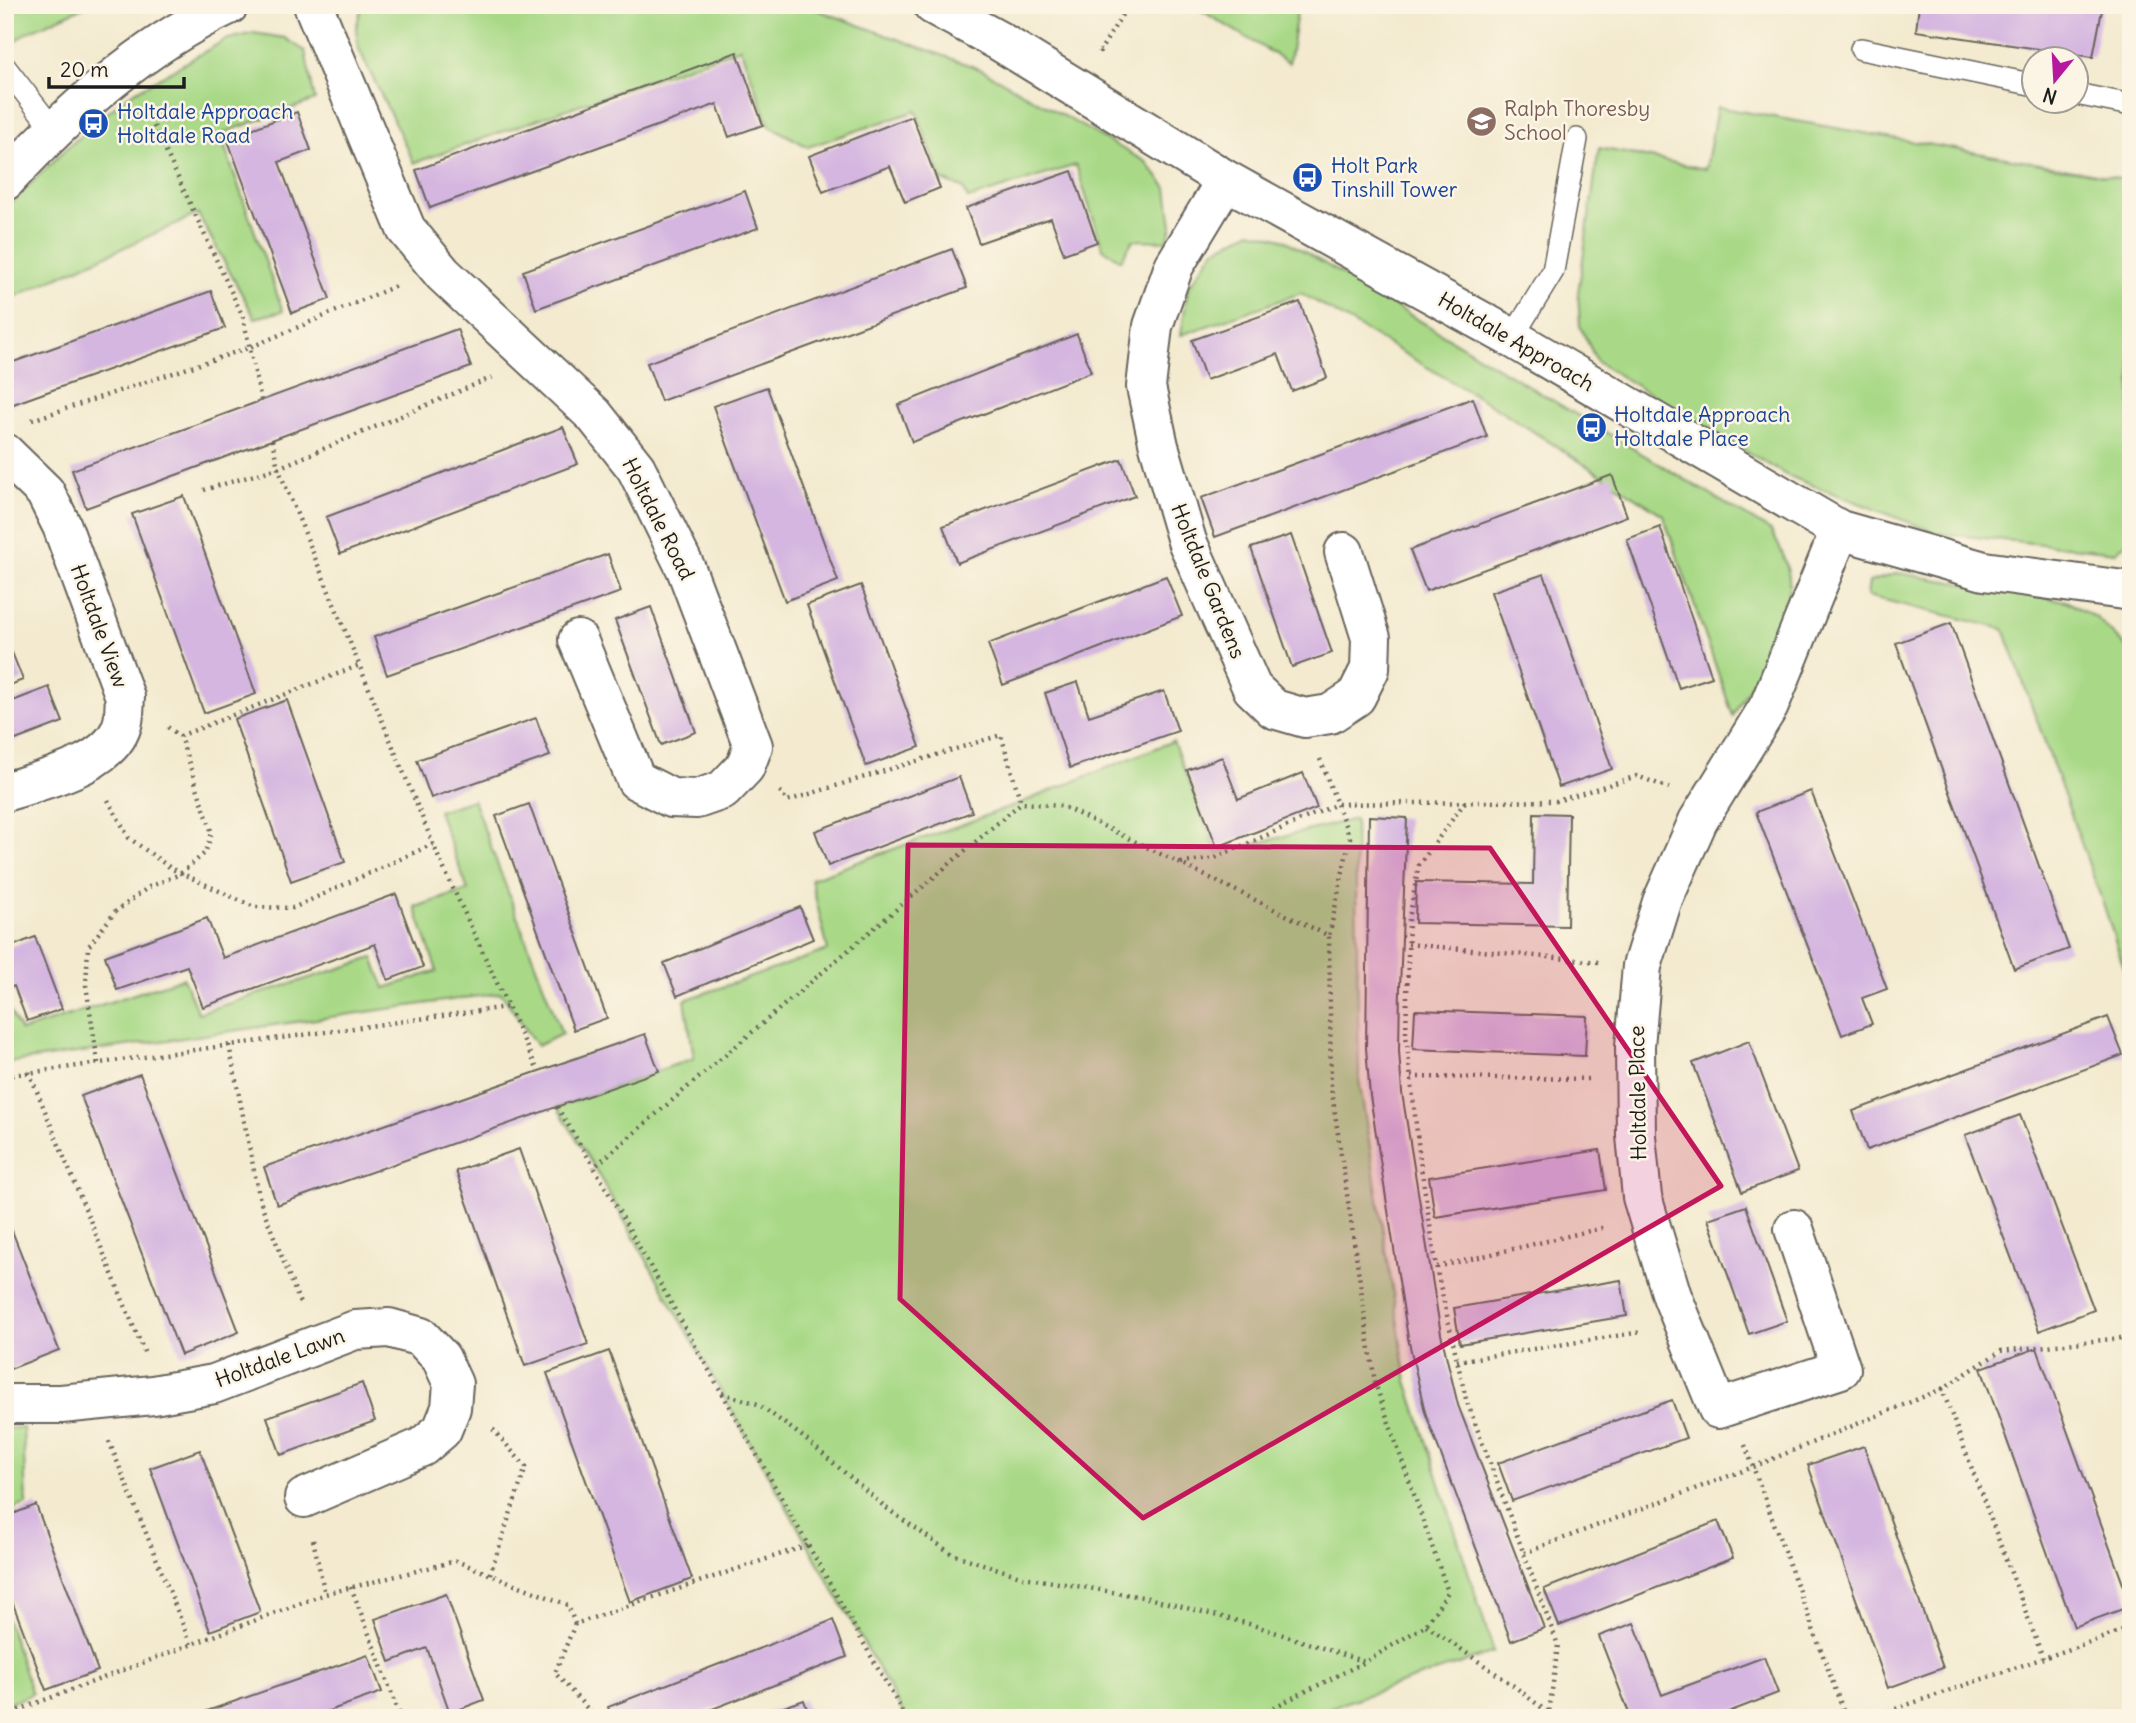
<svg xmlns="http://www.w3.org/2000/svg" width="2136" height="1723" font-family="Delius,sans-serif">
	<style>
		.green { fill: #a9d987; stroke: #627a52; stroke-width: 2 }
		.building { fill: #d5b6e0 }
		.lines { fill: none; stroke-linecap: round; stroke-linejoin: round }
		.service-casing { stroke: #67645b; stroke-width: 24 }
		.minor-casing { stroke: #67645b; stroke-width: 42 }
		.path { stroke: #67645b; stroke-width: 4.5; stroke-dasharray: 2 5; stroke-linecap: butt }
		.service { stroke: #fff; stroke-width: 21 }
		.minor { stroke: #fff; stroke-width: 38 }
		.marked { fill: #c2185b; fill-opacity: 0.2; stroke: #c2185b; stroke-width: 5; stroke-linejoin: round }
		.labels { text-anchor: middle; stroke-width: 5; stroke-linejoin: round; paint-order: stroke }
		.education-label { font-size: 21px; fill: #785e54; stroke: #fcf5e5; text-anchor: start }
		.transit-label { font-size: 21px; fill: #164399; stroke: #fcf5e5; text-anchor: start }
		.street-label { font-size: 21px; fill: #1c1c1c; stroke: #fcf5e5 }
	</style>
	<rect width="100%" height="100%" fill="#fcf5e5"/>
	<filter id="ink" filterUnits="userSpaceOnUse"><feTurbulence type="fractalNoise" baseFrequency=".0143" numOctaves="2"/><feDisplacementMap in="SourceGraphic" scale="14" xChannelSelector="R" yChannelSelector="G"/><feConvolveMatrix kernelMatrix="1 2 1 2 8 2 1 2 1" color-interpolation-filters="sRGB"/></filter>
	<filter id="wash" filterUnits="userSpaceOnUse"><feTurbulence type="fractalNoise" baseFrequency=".00686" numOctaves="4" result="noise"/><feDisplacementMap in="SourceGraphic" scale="28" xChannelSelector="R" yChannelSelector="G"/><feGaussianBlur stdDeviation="1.57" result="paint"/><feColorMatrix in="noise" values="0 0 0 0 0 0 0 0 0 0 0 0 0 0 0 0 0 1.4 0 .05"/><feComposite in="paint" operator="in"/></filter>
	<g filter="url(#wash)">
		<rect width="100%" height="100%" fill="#f3eacf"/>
		<path class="green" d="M5,5h83l-62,28 -21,17z
			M362,5h442l176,64 166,93 21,26 5,38 -5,15 -34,-1 -12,20 -18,-11 -27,-84 -108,34 -5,-11 -21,-8 -26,-69 -108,36 -38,-21 -30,-78 -326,115 -56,-116 -2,-19z
			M1192,5h106l-9,58z
			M254,33l31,5 20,13 10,49 -95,34 63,177 -28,7 -57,-104 -193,87v-92l64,-63 57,-49 99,-57z
			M1717,107l414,73v358l-15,14 -179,-19 -151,-58 -189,-113 -17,-36 -2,-33 21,-145 107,21z
			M1251,231l32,8 488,292c9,16 20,37 18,56 -4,46 -35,89 -56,129l-70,-201 -163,-105 -199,-117 -120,42 7,-47 27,-39z
			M1898,573l168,28 31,17 34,34v338l-26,-81 -101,-280 -137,-33 2,-14z
			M1173,741l44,112 138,-34 4,260 48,302 87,271 -195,66h-393l-312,-551 -37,-60 137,-49 -9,-58 143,-50 -17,-71 210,-76z
			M473,800l89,234 -25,12 -36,-53 -496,70v-61l16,29 162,-53 15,35 175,-55 12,30 52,-17 -22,-64 53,-17 -30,-79z
			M5,1428h18l3,76 -21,8z
			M5,1614l27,80 -27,11z"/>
		<g id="blocks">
			<path class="building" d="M1919,5h184l-10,52 -177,-26z
				M737,52l26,73 -34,12 -12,-33 -287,104 -14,-38z
				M297,112l14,38 -32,12 51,137 -38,14 -65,-175z
				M912,116l28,72 -35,14 -15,-36 -67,26 -14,-36z
				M1072,171l25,71 -33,12 -13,-36 -72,25 -13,-35z
				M745,191l13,37 -222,81 -13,-38z
				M952,249l15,39 -306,113 -14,-38z
				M211,291l14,37 -220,79v-42z
				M1300,302l27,76 -35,13 -14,-37 -72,26 -14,-40z
				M457,329l14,38 -385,141 -14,-38z
				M1077,334l14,38 -179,70 -14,-37z
				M767,387l71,194 -53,20 -72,-195z
				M1473,398l14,39 -272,100 -14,-39z
				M563,427l15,37 -238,90 -14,-37z
				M1121,459l14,37 -178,67 -14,-37z
				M1612,475l15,41 -201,75 -16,-41z
				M184,496l72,198 -52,19 -72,-199z
				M1660,527l52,150 -33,11 -52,-149z
				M1291,535l41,118 -40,14 -41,-119z
				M608,554l13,38 -234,83 -13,-38z
				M1544,574l68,195 -53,18 -68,-195z
				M1166,576l16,40 -179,69 -15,-41z
				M861,585l59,162 -54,19 -59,-161z
				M651,607l45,125 -35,13 -46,-125z
				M1951,623l118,326 -55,20 -118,-326z
				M5,635l18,45 -18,7z
				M1078,682l11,34 75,-25 14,40 -108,37 -25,-75z
				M49,687l14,35 -58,22v-40z
				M287,700l58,162 -54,19 -57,-162z
				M536,718l14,38 -119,42 -14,-38z
				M1222,757l16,42 65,-26 14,35 -100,39 -30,-77z
				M959,777l13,35 -144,54 -13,-35z
				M1811,791l76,198 -25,9 10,26 -30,11 -86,-223z
				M529,804l78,214 -33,12 -78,-214z
				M1534,813l35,1 -2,112 -152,-3 1,-41 117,2z
				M1369,816l38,2 -7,169 -1,64 3,42 39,241 17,71 86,223 -33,13 -86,-229 -17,-74 -38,-242 -4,-48z
				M396,894l27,73 -35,13 -13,-36 -172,63 -16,-41 -70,24 -12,-34 102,-38 16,40z
				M800,907l13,32 -136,57 -13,-33z
				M35,937l27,72 -35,12 -13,-35 -9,3v-40z
				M1415,1010l172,6 -2,40 -172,-7z
				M2108,1017l15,38 -256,95 -14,-39z
				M645,1034l14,37 -382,134 -13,-38z
				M1749,1041l49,130 -56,21 -49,-129z
				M140,1074l99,258 -58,23 -100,-259z
				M2020,1115l74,195 -55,21 -74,-196z
				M519,1149l69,195 -63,22 -69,-195z
				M1600,1150l6,40 -171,27 -6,-40z
				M1746,1206l41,115 -38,13 -41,-115z
				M5,1213l54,137 -54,21z
				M1621,1280l6,36 -167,28 -6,-36z
				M2037,1348l94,258 -57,21 -93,-259z
				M609,1351l83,228 -62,23 -83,-229z
				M362,1383l13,38 -94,34 -14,-38z
				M1672,1400l14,38 -174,63 -14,-38z
				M1864,1446l79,222 -55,20 -80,-223z
				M200,1450l60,162 -50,19 -60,-163z
				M36,1505l62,166 -52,19 -41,-107v-66z
				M1718,1521l15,37 -174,68 -15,-37z
				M446,1594l38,106 -34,13 -23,-65 -37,14 -15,-43z
				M833,1620l14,37 -158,61h-77l-4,-11z
				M1634,1623l28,72 102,-38 14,36 -65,25h-82l-32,-82z
				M368,1655l14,37 -73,26h-122z
				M804,1700l6,18h-55v-1z"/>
		</g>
	</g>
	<g filter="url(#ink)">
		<use href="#blocks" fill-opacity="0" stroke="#67645b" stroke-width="2"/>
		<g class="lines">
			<defs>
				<path id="service" d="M1861,49l174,36
					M5,67l48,62
					M2076,94l55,11
					M1512,338l41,-67 24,-132"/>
				<path id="minor" d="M313,5l93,224 37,45 151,141 42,53 50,101 67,177 -8,21 -22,23 -26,9 -26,-1 -35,-18 -58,-140
					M933,5l66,36 227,139 286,158 328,192 144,41 147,20
					M1226,180l-52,86 -21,60 -7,61 13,59 28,95 65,147 22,21 31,9 25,-4 26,-17 14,-28 1,-31 -27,-86
					M5,181c65,-70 138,-136 224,-176
					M5,453l40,39 17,34 63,171c-1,9 0,20 -3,28 -12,41 -82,55 -117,67
					M1794,1229l47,140 -123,40 -46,-113 -30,-99 -6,-61 -1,-90 7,-80 20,-64 36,-81 71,-115 71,-176
					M5,1404h56l92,-9 61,-11 141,-54 34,-2 32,9 20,21 12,26 -2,24 -9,22 -20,17 -118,51"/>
			</defs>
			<use href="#service" class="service-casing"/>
			<use href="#minor" class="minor-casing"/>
			<path class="path" d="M1099,50l1,1 28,-46
				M145,107l98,210 18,83
				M32,420l219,-73 147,-62
				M272,440l6,28 160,388 100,215
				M204,490l74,-22 215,-91
				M180,736l180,-71
				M1320,759l17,45 220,-3 80,-25 32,12
				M780,791l7,10 214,-66 20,68
				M108,800l21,38 43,31 82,38 39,1 140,-64
				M1465,802l-46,63 -10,54 -3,116 14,125 18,116 28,123 92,246 -9,68
				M1181,863l34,-5 122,-54 13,34 -21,98
				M1408,944l191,18
				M229,1045l31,156 41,105
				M98,1063l-12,-78 2,-38 27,-35 34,-25 31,-13 25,-21 7,-20 -32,-97 -14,-10
				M29,1072l116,282
				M5,1076l502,-69
				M1411,1077l182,2
				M557,1107l37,60
				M1437,1267l169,-40
				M1457,1361l184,-29
				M1942,1389l59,-38 130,-14
				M722,1393l36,11 45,33 83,71 66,46 71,23 125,21 105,27 112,37
				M109,1441l82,204
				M1745,1445l101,273
				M313,1540l12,54
				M1524,1553l229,-86 189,-78 101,269
				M490,1574l36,-107 -36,-41
				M351,1587l50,131
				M575,1624l-20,49 41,45
				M1426,1625l88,61 41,32
				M5,1715l320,-121 131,-33 112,44 7,19 233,-79
				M906,1718l-312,-551 427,-364 41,3 267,130 2,151 44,296 73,209 -22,33 -61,37 -113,56
				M1869,1718l262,-90"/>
			<use href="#service" class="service"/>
			<use href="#minor" class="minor"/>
		</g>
	</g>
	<path class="marked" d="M908,845l582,3 231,338 -578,332 -243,-219z"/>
	<defs>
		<symbol id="school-disc" viewBox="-11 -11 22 22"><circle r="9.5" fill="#8d6e63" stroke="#fcf5e5"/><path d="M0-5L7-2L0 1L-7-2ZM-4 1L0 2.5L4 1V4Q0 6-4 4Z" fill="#fff"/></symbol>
		<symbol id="bus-disc" viewBox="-11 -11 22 22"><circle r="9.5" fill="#1a4fb4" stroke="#fcf5e5"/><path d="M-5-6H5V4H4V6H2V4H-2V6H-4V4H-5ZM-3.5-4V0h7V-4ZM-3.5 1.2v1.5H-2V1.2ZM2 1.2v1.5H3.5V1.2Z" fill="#fff"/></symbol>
	</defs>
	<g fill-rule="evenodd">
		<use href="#school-disc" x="1464" y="104" width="35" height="35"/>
		<use href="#bus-disc" x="76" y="106" width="35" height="35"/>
		<use href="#bus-disc" x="1290" y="160" width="35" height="35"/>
		<use href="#bus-disc" x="1574" y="410" width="35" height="35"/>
	</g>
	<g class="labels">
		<g class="education-label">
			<text x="1504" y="116">Ralph Thoresby<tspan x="1504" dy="24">School</tspan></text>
		</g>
		<g class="transit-label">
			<text x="117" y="119">Holtdale Approach<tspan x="117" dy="24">Holtdale Road</tspan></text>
			<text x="1331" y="173">Holt Park<tspan x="1331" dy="24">Tinshill Tower</tspan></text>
			<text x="1614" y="422">Holtdale Approach<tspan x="1614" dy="24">Holtdale Place</tspan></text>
		</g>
		<g class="street-label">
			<text transform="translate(1516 342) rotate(30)" y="7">Holtdale Approach</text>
			<text transform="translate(658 519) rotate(63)" y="7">Holtdale Road</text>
			<text transform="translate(1208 581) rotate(68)" y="7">Holtdale Gardens</text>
			<text transform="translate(99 626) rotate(70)" y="7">Holtdale View</text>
			<text transform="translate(1638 1093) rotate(-91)" y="7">Holtdale Place</text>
			<text transform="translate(280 1358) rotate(-20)" y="7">Holtdale Lawn</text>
		</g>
	</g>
	<rect width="2136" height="1723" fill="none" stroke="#fcf5e5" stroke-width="28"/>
	<g transform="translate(2055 80) rotate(198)"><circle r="33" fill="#fcf5e5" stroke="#a29e95" stroke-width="2"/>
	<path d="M0-5L12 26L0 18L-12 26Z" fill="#b5179e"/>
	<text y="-10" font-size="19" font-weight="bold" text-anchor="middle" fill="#1c1c1c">N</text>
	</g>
	<path d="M49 77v10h135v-10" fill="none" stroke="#1c1c1c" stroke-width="3.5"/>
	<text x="60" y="77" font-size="21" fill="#1c1c1c" stroke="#fcf5e5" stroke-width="5" paint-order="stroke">20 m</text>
</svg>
